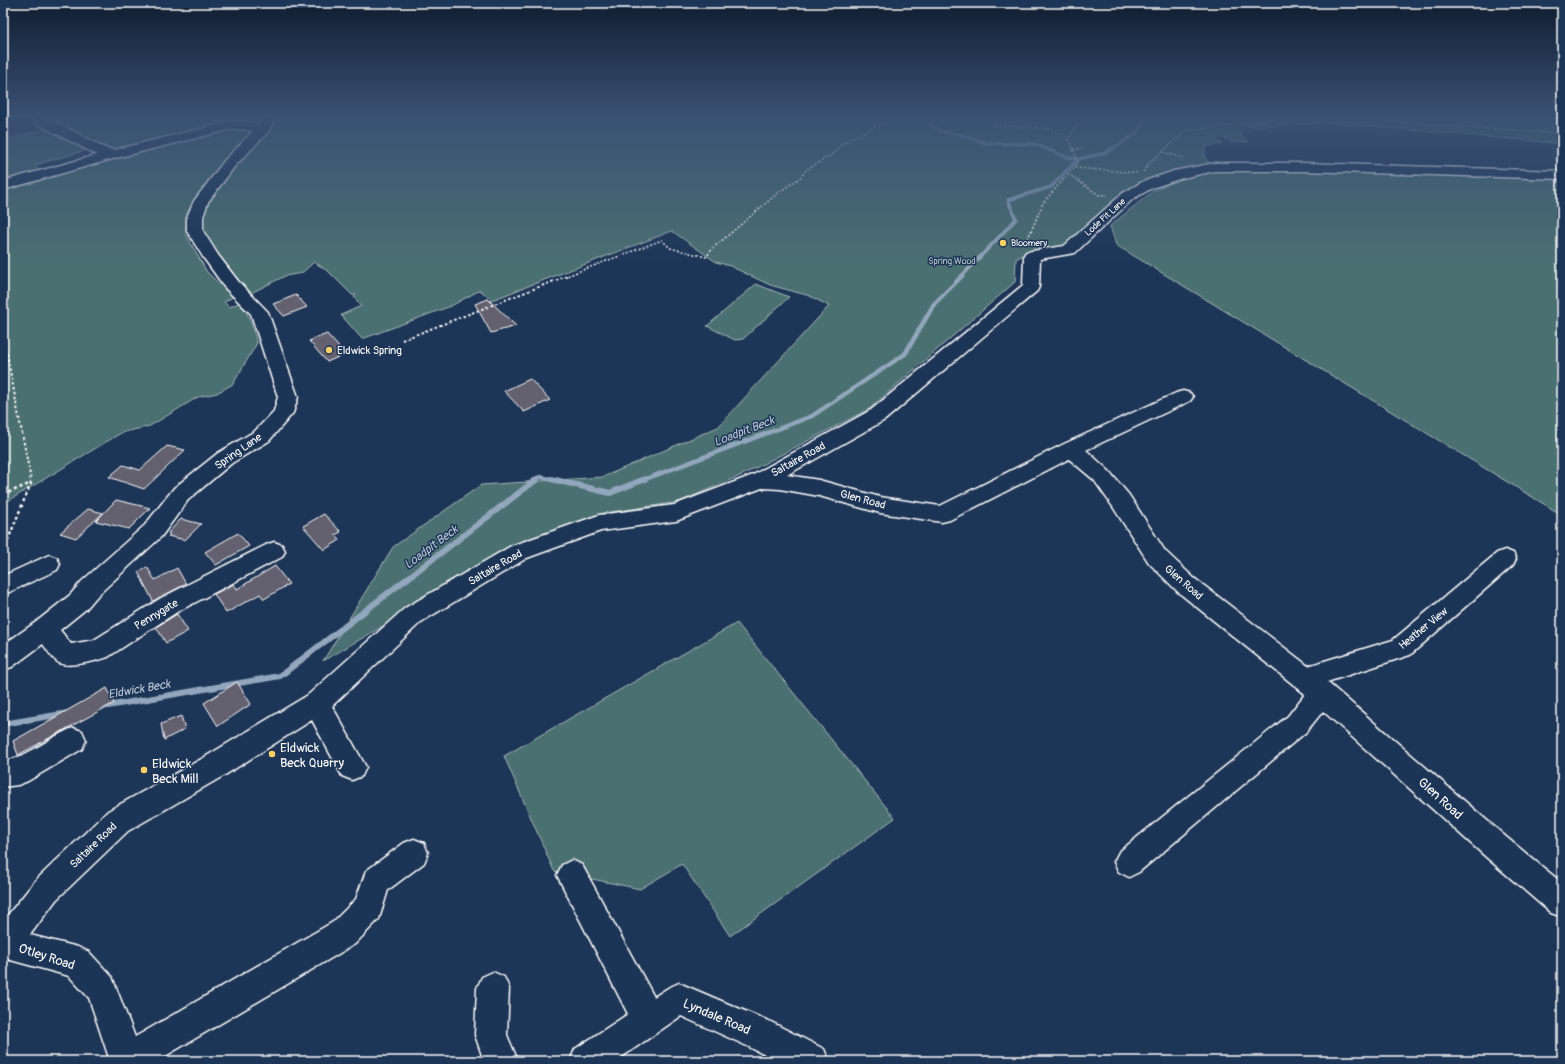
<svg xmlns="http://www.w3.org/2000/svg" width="1565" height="1064" font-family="Pangolin,sans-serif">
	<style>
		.green { fill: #4c7072; stroke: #a6b8b8 }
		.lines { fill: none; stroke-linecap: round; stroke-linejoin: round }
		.stream-far2 { stroke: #92a7bd; stroke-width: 3.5 }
		.stream-far1 { stroke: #92a7bd; stroke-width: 4.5 }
		.stream { stroke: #92a7bd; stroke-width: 6 }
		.building { fill: #646170; stroke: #fff }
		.minor-casing { stroke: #fff; stroke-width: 3 }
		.path-far2 { stroke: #fff; stroke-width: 1.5; stroke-dasharray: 2 2; stroke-linecap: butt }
		.path-far1 { stroke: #fff; stroke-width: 2; stroke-dasharray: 2.5 2.5; stroke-linecap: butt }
		.path { stroke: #fff; stroke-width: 2.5; stroke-dasharray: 3 3; stroke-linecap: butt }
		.minor { fill: #1d3557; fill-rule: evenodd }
		.poi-dot { fill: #ffd166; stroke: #1d3557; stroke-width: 1.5 }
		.labels { text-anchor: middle; stroke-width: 3; stroke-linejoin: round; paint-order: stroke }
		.far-street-label { font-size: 9px; fill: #fff; stroke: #1d3557 }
		.far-poi-label { font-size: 9px; fill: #fff; stroke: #1d3557; text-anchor: start }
		.far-park-label { font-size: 9px; fill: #b7c6c7; stroke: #1d3557 }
		.poi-label { font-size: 11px; fill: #fff; stroke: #1d3557; text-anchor: start }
		.street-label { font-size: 11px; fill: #fff; stroke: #1d3557 }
		.water-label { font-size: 12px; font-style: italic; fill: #b7c5d3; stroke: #1d3557 }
		.near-poi-label { font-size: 13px; fill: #fff; stroke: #1d3557; text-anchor: start }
		.near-street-label { font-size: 13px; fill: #fff; stroke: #1d3557 }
	</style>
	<rect width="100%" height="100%" fill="#1d3557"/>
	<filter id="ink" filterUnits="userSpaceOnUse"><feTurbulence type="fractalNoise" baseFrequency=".025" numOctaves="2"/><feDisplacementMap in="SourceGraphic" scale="8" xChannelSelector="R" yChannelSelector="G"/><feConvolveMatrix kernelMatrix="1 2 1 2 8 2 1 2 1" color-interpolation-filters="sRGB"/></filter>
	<g filter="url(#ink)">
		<path class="green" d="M50,115h213l-144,36 -14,-2 -61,-31z
			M275,115h1287v31l-8,-3 -223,-20 -96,4 6,6 -1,2 9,7h-18l-4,-3 -9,-1 -1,3 6,3 -17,2c-2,10 -2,12 6,19l-57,15 -85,66 -29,6 -7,-3 -18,10 -1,23 -146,127 -127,66 -63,27 -75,11 -68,24 -213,124 70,-114 88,-62 122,-8 115,-50 111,-121 -19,-10 -40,-11 -40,-19 -14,-4 -44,-31 -180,69 -12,-10 -29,16 -89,33 -21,-24 20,-9 -7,-9 2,-2h-4l-24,-24 -14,-9 -12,11 -17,3 -34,17 -21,-19 -26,-42 -2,-5 1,-2 -4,-3 11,-24 15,-23z
			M49,128l41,21 -55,16 6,8 -38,10v-43z
			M236,128l16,4c-23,25 -51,50 -64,82 -4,7 -2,14 -2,21l21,37 26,25 -9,5 5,5 10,-4c11,9 14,27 18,40l-24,41 -16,9 -19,4 -48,29 -29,7 -118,71v-316l99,-28z
			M1219,169l343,9v337l-446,-270 -6,-19 43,-35 29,-13z
			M756,284l33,13 -46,42 -8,1 -28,-14z
			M737,623l158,195 -165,118 -48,-72 -42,25 -86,-18 -50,-115z"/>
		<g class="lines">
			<path class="stream-far2" d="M926,115l5,10 9,6 26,5 20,7 49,1 31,13 12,2
				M961,277l55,-58 -8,-19 43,-13 27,-28 27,-6 31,-19 11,-19"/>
			<path class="stream-far1" d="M535,480l5,-3 15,3
				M643,480l169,-64 93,-62 29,-50 28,-28"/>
			<path class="stream" d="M551,479l59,14 35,-14
				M102,707l178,-31 257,-197
				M3,724l65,-11"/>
		</g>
		<path class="building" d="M296,295l11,12 -23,9 -11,-12z
			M488,299l28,27 -25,7 -16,-29z
			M327,334l18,20 -18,8 -18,-21z
			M530,379l20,21 -26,12 -20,-21z
			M167,446l18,4 -41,39 -35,-12 14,-12 17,5z
			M116,500l34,8 -21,21 -33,-8z
			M88,509l15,4 -27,25 -16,-5z
			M324,514l17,18 -6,3 5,5 -16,10 -21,-24z
			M181,519l20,5 -16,16 -17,-4 2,-2 -2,-1z
			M238,533l11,13 -33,19 -11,-13z
			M275,566l14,18 -25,15 -4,-5 -34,19 -12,-19 20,-10 3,5z
			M147,567l8,13 22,-12 9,16 -33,17 -15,-29z
			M177,614l11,17 -22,12 -10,-16z
			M237,682l14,22 -33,22 -14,-23z
			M107,688l7,15 -96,52 -5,-14z
			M181,716l4,13 -21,11 -3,-16z"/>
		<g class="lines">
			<defs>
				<path id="minor" d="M30,115h14l4,3 57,30 9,2 114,-28 15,-1 16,3 5,-9h12l-8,17 -33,34 -27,36 -5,15v14l15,24 20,26 30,31 30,85 -5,16 -24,28 -37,22 -44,37 -27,37 -63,58 -12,14 -26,21 11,14 23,-4 67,-42 105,-53 8,-3 8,3 3,6 -3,6 -105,55 -69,45c-11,4 -39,11 -49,6 -6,-3 -12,-13 -16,-19l-31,23 -9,3v-25l33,-23 34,-27 12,-14 63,-56 29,-37 44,-35 37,-22 19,-20 4,-14 -27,-83 -25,-25 -23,-32 -16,-26v-14l7,-16 31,-41 28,-29 -10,-2 -15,1 -112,28 -113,32v-9l94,-26 -59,-31z
					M1215,163h89l258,8v8l-258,-8h-89l-33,7 -30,10 -19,11 -58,54 -35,6 -1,28 -2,4 -152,129 -98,55 32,5 61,17 60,9 124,-62 112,-51 7,-2 7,2 3,4 -3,4 -104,49 22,20 21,25 36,56 29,27 114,88 85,-26 104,-87 8,-3 8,3 3,6 -3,6 -103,90 -83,27 179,155 56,46v34l-11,-4 -65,-56 -163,-146 -17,21 -167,140 -10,5 -10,-5 -5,-10 5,-10 169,-136 17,-22 -127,-102 -29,-29 -36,-56 -19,-27 -25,-21 -119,61 -8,2 -62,-9 -61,-17 -39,-7 -18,-1 -86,33 -75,10 -74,27 -106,64 -89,84 34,61 -4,9 -10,4 -10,-4 -30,-56 -87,55 -97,56 -72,69 -26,35 48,12 11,5 23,25 23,60 198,-115 23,-23 10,-28 38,-28 10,-4 10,4 4,10 -4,10 -36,27 -9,29 -24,25 -198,117h-49l1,-3 -20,-60 -20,-22 -66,-18v-37l33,-41 72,-69 97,-54 103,-62 97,-87 106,-62 88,-31 75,-10 79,-30 118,-65 152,-125 1,-30 2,-3 38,-6 59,-53 19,-11 32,-11z
					M49,555l8,3 3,6 -3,6 -54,25v-19z
					M73,728l9,3 4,9 -4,9 -54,32 -10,4 -15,2v-26c25,-3 46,-24 70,-33z
					M572,860l10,5 72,132 14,-9 11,-5 92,39 53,27 5,12h-52l-30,-15 -66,-30 -65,45h-46l5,-12 53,-35 -71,-139 5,-10z
					M493,972l11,5 5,11 -2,47 11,26h-34l-9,-26 2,-47 5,-11z"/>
			</defs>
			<use href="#minor" class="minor-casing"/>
			<path class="path-far2" d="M989,115l3,1 4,9c19,3 58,-1 70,12 7,8 9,17 12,26l-35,40 -17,40
				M1069,138l6,-10 20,-13
				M1073,149l10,-1
				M1163,152l23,7
				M1075,168l64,5
				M1143,172l6,-9 37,-32 91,-12 61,-2 224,17
				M1068,174l31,21h8
				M564,277l98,-37 8,8 36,9 7,-9 65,-55 23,-16 5,-7 24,-14 15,-15 46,-22 21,-4"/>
			<path class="path-far1" d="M3,334l28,146
				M402,340l165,-64"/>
			<path class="path" d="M3,495l28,-12
				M3,552l28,-69 -1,-4"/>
			<use href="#minor" class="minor"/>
		</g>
	</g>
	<linearGradient id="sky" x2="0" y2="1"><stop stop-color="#101d30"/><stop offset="0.44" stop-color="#3a5174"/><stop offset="1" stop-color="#3a5174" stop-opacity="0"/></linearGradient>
	<rect width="1565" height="264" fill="url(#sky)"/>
	<g class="poi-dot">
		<circle cx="1003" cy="243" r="4"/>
		<circle cx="329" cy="350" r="4"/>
		<circle cx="272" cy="754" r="4"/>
		<circle cx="144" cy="770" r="4"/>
	</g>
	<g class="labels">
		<g class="far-street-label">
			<text transform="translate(1105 217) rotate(-42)" y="3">Lode Pit Lane</text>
		</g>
		<g class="far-poi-label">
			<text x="1011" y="246">Bloomery</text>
		</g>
		<g class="far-park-label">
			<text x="952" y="264">Spring Wood</text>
		</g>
		<g class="poi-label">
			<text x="337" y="354">Eldwick Spring</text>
		</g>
		<g class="street-label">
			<text transform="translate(238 451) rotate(-35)" y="4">Spring Lane</text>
			<text transform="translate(798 459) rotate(-29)" y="4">Saltaire Road</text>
			<text transform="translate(863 499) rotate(15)" y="4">Glen Road</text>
			<text transform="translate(495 567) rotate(-30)" y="4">Saltaire Road</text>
			<text transform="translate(1184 582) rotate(41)" y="4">Glen Road</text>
			<text transform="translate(156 614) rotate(-31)" y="4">Pennygate</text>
			<text transform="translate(1423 628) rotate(-39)" y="4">Heather View</text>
			<text transform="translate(93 845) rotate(-44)" y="4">Saltaire Road</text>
		</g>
		<g class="water-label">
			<text transform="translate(744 431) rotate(-21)" y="4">Loadpit Beck</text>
			<text transform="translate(431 547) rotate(-37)" y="4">Loadpit Beck</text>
			<text transform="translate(139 689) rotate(-10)" y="4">Eldwick Beck</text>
		</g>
		<g class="near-poi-label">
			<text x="280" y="752">Eldwick<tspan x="280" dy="15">Beck Quarry</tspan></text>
			<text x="152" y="768">Eldwick<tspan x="152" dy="15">Beck Mill</tspan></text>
		</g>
		<g class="near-street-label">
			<text transform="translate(1441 798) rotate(42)" y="5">Glen Road</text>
			<text transform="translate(47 956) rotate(18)" y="5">Otley Road</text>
			<text transform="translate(717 1016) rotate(23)" y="5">Lyndale Road</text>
		</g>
	</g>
	<rect width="1565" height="1064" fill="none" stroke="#1d3557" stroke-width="16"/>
	<rect x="8" y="8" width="1549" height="1048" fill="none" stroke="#fff" stroke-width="1.5" filter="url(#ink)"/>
</svg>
